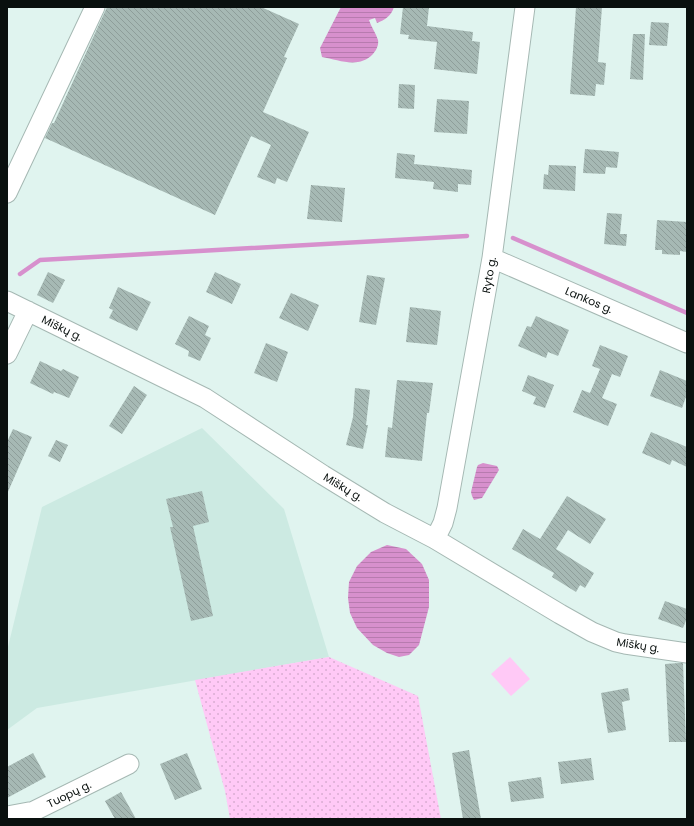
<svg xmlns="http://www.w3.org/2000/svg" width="694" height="826" font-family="Poppins,sans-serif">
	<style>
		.built { fill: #cceae2 }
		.grass { fill: url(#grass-dots) }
		.pitch { fill: #ffc9f6 }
		.water { fill: url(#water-rules) }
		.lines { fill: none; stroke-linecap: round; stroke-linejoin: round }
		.stream { stroke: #d790cd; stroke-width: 4.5 }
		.building { fill: url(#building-back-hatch) }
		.minor-casing { stroke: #a5b8b3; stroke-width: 21 }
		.minor { stroke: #fff; stroke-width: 19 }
		.labels { text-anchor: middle; stroke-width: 3.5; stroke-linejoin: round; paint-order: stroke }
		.street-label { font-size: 11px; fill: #09100e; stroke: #fff }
	</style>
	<defs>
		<pattern id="grass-dots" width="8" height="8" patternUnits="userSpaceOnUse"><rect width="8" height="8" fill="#ffc9f6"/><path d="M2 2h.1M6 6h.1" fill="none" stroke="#d9acd2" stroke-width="1.8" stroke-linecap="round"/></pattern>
		<pattern id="water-rules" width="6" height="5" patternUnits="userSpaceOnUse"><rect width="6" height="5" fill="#d790cd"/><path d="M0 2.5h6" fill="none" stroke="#b77baf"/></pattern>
		<pattern id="building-back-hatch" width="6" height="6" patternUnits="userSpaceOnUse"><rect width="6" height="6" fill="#a6b9b4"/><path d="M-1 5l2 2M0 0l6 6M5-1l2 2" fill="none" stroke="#8e9e9a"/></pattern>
	</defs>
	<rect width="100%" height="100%" fill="#e0f4ef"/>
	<path class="built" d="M202,428l82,81 45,148 -292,51 -30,22v-79l35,-144z"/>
	<path class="grass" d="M329,657l89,39 23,123h-211l-5,-28 -30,-111z"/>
	<path class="pitch" d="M510,657l20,22 -19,17 -20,-22z"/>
	<path class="water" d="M341,7h53c-3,9 -9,13 -17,16l-2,-5 -6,2c2,7 7,13 9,20 1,5 -2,11 -5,14 -14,15 -34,6 -51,3l-2,-9z
		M483,463l14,3 2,4 -17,28 -8,2 -2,-4 -1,-4 6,-25 1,-2z
		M387,545l19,4 16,15 7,16v27l-10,38 -10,10 -10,2 -12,-4 -14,-8 -16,-17 -7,-15 -2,-15 1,-16 8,-16 14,-14z"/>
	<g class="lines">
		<path class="stream" d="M513,238l174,75
			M20,274l20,-14 427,-24"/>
	</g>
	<path class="building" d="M107,7h154l38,17 -15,33 3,1 -24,54 46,20 -22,50 -10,-4 -2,6 -18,-7 14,-32 -20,-9 -36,79 -170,-77 7,-15h2z
		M403,7h26l-2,19 46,6 -1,9 8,1 -3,32 -43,-5 3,-27 -29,-3 1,-4 -9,-1z
		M576,7h26l-4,55 8,1 -2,22 -8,-1 -1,12 -25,-2z
		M651,22l18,1 -2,23 -18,-1z
		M633,34h12l-2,46 -13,-1z
		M399,84l16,1 -1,24 -16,-1z
		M437,99l32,2 -2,33 -33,-2z
		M585,149l34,3 -2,16 -11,-1 -1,7 -22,-1z
		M397,153l18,2 -1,9 58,6 -1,15 -13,-1v8l-25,-3 1,-7 -39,-4z
		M549,165l27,1 -1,25 -32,-2 1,-15 4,1z
		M311,185l34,3 -3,34 -35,-3z
		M607,213l15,1 -2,20h7l-1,12 -22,-2z
		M657,220l30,2v30l-7,-1v4l-18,-1v-4h-7z
		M48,272l17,8 -12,23 -16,-8z
		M215,272l26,12 -9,20 -26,-12z
		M367,275l18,3 -9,47 -17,-3z
		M118,287l33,15 -14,29 -28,-13 4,-8 -4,-2z
		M291,293l28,12 -11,26 -29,-13z
		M410,307l31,4 -4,34 -31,-3z
		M189,316l20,10 -4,9 6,3 -11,23 -12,-5 1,-5 -14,-7z
		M536,316l33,14 -11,26 -10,-4 -2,6 -28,-12 9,-20 4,1z
		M266,343l22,9 -11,30 -23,-9z
		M600,345l28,11 -8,21 -8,-3 -10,24 15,6 -9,22 -35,-14 9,-22 8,3 10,-24 -8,-3z
		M40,361l21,10 2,-2 16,8 -10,21 -15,-6 -1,2 -23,-11z
		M660,370l27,11v13l-5,14 -32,-12z
		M528,375l26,10 -9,23 -12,-4 3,-7 -14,-6z
		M397,380l36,3 -4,30h-2l-5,48 -37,-4 3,-30 4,1z
		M134,386l13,9 -25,39 -13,-8z
		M355,388l15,2 -4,35h2l-5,24 -17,-4 7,-28z
		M13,429l19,8 -25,57v-52z
		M651,432l36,15v20l-15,-7 -2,5 -28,-12z
		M56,440l12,5 -8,17 -12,-6z
		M202,491l7,31 -16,4 20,90 -22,5 -21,-94h3l-7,-28z
		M567,496l39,23 -16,25 -22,-14 -12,19 38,24 -9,15 -5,-3 -4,7 -24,-15 2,-4 -42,-24 11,-20 17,10z
		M665,601l22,8v9l-4,10 -25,-9z
		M679,663h4l3,79h-17l-4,-78z
		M628,688l2,12 -8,2 4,28 -18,3 -7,-40z
		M469,750l12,69h-18l-11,-66z
		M33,753l13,24 -39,21v-31z
		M187,753l15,36 -27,11 -15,-36z
		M591,758l3,22 -33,4 -3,-22z
		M541,777l3,21 -33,4 -3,-20z
		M121,792l15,27h-21l-10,-18z"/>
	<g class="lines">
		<defs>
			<path id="minor" d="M7,193l88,-186
				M492,258l195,85
				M7,301l198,97 118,77 62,38 50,26 125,75 32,18 24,10 9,2 62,9
				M7,354l21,-43
				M435,539l8,-16 4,-15 45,-250 33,-251
				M7,816l27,-5 95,-47"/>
		</defs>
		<use href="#minor" class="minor-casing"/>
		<use href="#minor" class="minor"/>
	</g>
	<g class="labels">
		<g class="street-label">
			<text transform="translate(489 275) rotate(-80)" y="4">Ryto g.</text>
			<text transform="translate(589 300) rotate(23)" y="4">Lankos g.</text>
			<text transform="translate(62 328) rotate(26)" y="4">Miškų g.</text>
			<text transform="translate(343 487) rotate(31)" y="4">Miškų g.</text>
			<text transform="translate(638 645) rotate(9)" y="4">Miškų g.</text>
			<text transform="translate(69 794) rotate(-26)" y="4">Tuopų g.</text>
		</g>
	</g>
	<rect width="694" height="826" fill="none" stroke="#09100e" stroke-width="16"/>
</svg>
